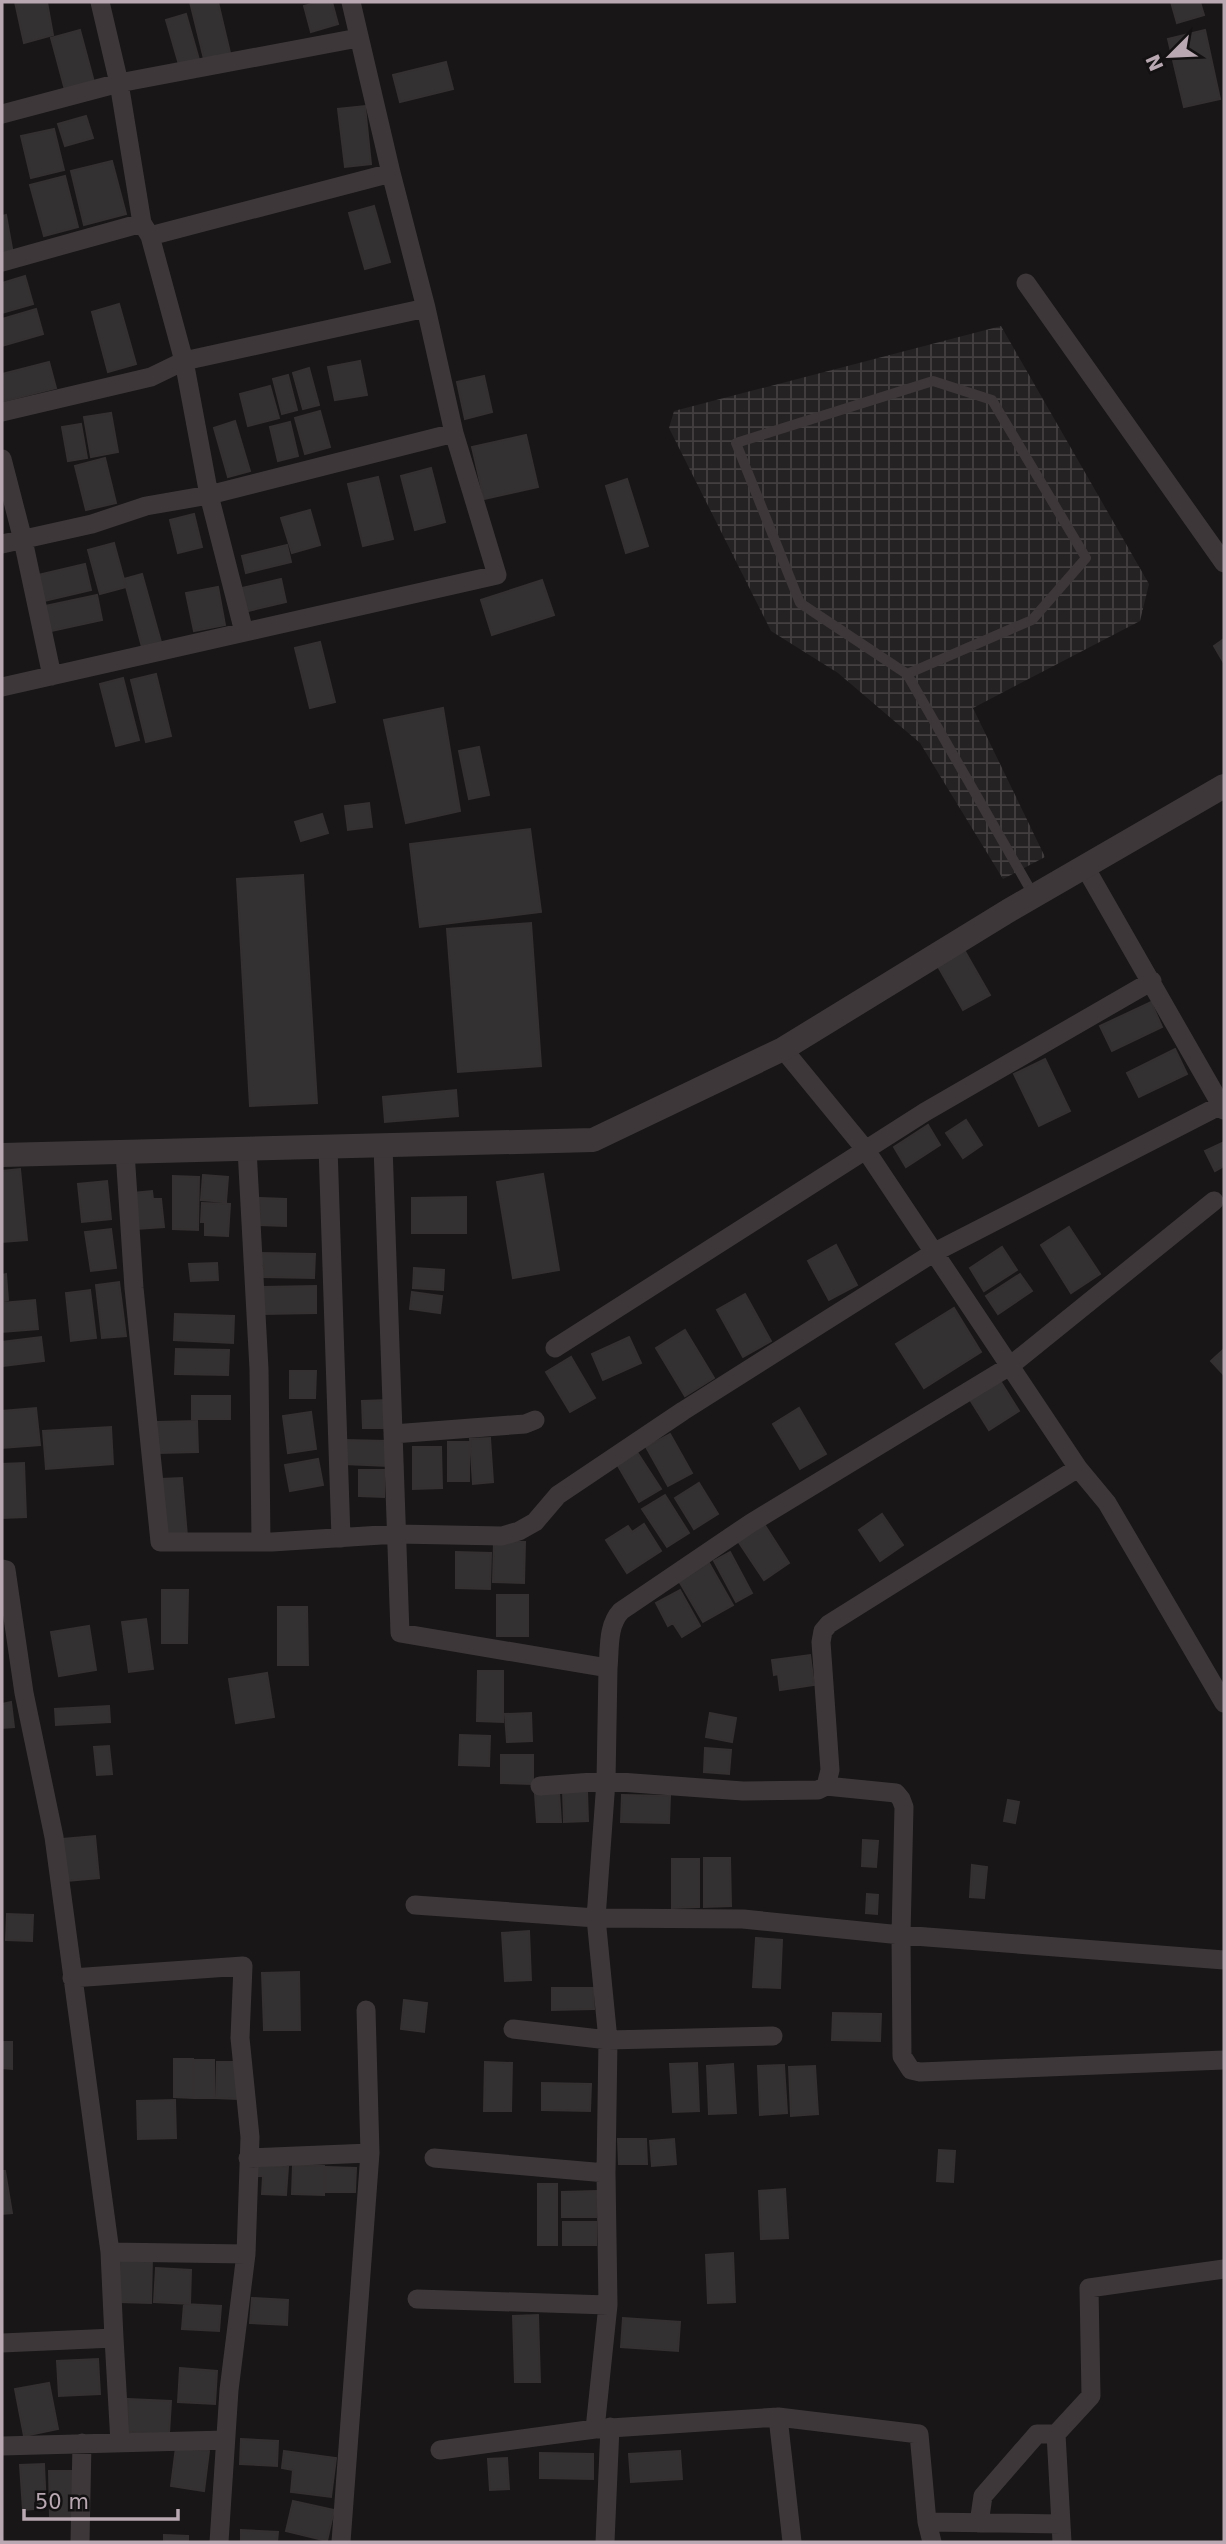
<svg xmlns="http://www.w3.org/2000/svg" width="1226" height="2544" font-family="'DejaVu Sans',sans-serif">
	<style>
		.industrial { fill: url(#industrial-grid) }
		.building { fill: #343132; stroke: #343031; stroke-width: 2 }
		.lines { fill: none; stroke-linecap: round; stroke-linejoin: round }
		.service { stroke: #3d3739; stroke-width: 10 }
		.minor { stroke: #3d3739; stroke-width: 19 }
		.tertiary { stroke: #3d3739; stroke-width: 24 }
	</style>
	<defs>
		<pattern id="industrial-grid" width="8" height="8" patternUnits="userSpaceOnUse" patternTransform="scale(1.75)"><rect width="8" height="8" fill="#252223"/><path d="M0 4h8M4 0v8" fill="none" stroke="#433f41"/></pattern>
	</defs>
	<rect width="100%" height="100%" fill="#181617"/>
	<path class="industrial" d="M1001,326l148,258 -9,37 -167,87 72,149 -42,22 -83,-136 -82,-70 -67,-42 -102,-203 5,-17z"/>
	<path class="building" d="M15,2h32l6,33 -29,8z
		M190,2h28l13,55 -26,6z
		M319,2h13l6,22 -27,8 -7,-26z
		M1171,2h29l4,13 -27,8z
		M186,14l14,49 -20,5 -14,-48z
		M80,30l14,52 -29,8 -14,-52z
		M1205,30l15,69 -36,8 -16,-68z
		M446,62l7,27 -53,13 -7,-27z
		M365,106l6,58 -26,3 -7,-58z
		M86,116l7,22 -28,8 -7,-22z
		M54,129l10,41 -33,8 -10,-42z
		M112,161l14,53 -42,11 -13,-54z
		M65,176l13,51 -34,9 -14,-51z
		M374,206l16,56 -25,7 -16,-56z
		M6,215l7,39 -11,2v-40z
		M25,276l8,28 -31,9v-30z
		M119,304l17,60 -28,8 -16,-60z
		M36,309l7,25 -41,12v-27z
		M360,361l7,34 -32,5 -7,-33z
		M49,362l7,26 -52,13 -2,-27z
		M309,368l10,37 -16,4 -10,-36z
		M288,375l9,35 -15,4 -9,-35z
		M484,376l8,36 -27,7 -8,-37z
		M270,386l9,32 -31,8 -8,-32z
		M320,411l10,36 -25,7 -10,-36z
		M111,413l7,39 -27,5 -7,-40z
		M235,421l15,50 -22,6 -14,-49z
		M290,422l8,34 -20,5 -8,-34z
		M81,424l6,34 -19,3 -6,-34z
		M526,435l12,52 -54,12 -12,-52z
		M105,458l11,45 -30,7 -11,-44z
		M431,468l14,54 -30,8 -14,-54z
		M378,477l15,62 -30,7 -15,-62z
		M627,479l21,67 -22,7 -20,-67z
		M310,510l10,35 -28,8 -11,-35z
		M194,514l8,33 -24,6 -8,-33z
		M114,543l12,44 -26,7 -12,-44z
		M287,545l4,17 -45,11 -4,-17z
		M85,564l6,26 -47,11 -6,-26z
		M142,574l19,68 -19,5 -18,-68z
		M281,579l5,23 -38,9 -6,-23z
		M542,580l12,35 -62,20 -11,-35z
		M218,587l7,38 -31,6 -8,-38z
		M97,595l5,25 -51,11 -6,-25z
		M1224,639v24l-10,-17z
		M320,642l15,60 -25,6 -15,-60z
		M156,674l15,62 -25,6 -15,-62z
		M123,678l16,62 -23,6 -16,-62z
		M443,708l17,103 -54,12 -22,-103z
		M479,747l10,48 -20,4 -10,-48z
		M369,803l3,24 -24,3 -3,-24z
		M322,814l6,19 -27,8 -6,-19z
		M530,829l11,83 -121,15 -10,-83z
		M303,875l14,228 -67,3 -13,-227z
		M531,923l10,143 -83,6 -11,-143z
		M963,948l27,47 -27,15 -27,-47z
		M1151,1002l11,25 -50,24 -12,-25z
		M1175,1049l12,25 -48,23 -12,-24z
		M1045,1059l25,52 -31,15 -25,-52z
		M456,1090l2,26 -73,6 -2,-25z
		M966,1120l16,25 -19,13 -17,-25z
		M928,1125l12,20 -34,22 -12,-20z
		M1224,1142v24l-9,5 -10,-20z
		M20,1169l7,71 -25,2v-71z
		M543,1174l16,96 -46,8 -16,-96z
		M203,1175l25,2 -2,25 -25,-2z
		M173,1176l26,1 -1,53 -25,-1z
		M107,1181l4,38 -29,3 -4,-38z
		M152,1191l1,8h8l3,28 -28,2 -3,-36z
		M466,1197v36h-54v-35z
		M260,1198l26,1v27l-27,-1z
		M202,1203l28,1 -2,32 -23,-1v-13h-4z
		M1069,1227l31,47 -29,19 -30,-48z
		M111,1229l5,39 -25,3 -6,-39z
		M836,1245l21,40 -28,15 -21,-39z
		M1002,1247l15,23 -33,21 -14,-23z
		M260,1253l55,1 -1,24 -51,-1 1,-13h-4z
		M217,1263l1,17 -27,1 -2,-17z
		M414,1268l30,2 -1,20 -30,-2z
		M6,1274l2,26 -6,1v-26z
		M1020,1274l12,17 -34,23 -12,-18z
		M119,1282l7,54 -24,2 -6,-53z
		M316,1286v27l-53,1 -1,-27z
		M90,1290l6,48 -25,3 -5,-48z
		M412,1292l30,4 -2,17 -30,-4z
		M745,1294l26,47 -28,16 -26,-47z
		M35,1300l3,29 -36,3v-29z
		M954,1308l27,44 -57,36 -28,-44z
		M175,1314l59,2 -1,27 -59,-3z
		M685,1330l29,48 -29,18 -29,-48z
		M41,1337l3,24 -42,5v-24z
		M629,1337l12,26 -38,17 -11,-26z
		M176,1349l53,1 -1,25 -53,-1z
		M1224,1349v26l-13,-14z
		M571,1357l24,41 -25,14 -24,-40z
		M290,1371h26l-1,27h-25z
		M999,1379l20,32 -30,19 -20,-32z
		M192,1396h38v23h-38z
		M388,1400l1,28h-26l-1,-27z
		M36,1408l4,37 -38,3v-37z
		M799,1408l27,46 -26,15 -27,-45z
		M311,1412l5,37 -28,4 -5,-37z
		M197,1421l1,31 -39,1 -1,-31z
		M111,1427l2,37 -67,5 -3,-38z
		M670,1434l22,39 -24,13 -22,-39z
		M490,1438l3,44 -20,2 -3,-45z
		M344,1440l44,1v25l-44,-2z
		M448,1442h21v39h-21z
		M413,1447h28l1,41 -29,1z
		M637,1452l24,37 -22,13 -22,-38z
		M318,1459l5,26 -33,6 -5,-26z
		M24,1463l2,54 -24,1v-54z
		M359,1470h25v27l-25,-1z
		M182,1478l5,58 -21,2 -5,-59z
		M699,1483l19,31 -24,15 -19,-31z
		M665,1495l24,38 -22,14 -25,-38z
		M882,1514l21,31 -23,16 -21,-31z
		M644,1524l17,27 -34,22 -21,-33 22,-14 4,6z
		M764,1524l25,39 -25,17 -26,-39z
		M494,1541l31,1 -1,41 -31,-1z
		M456,1552l35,1 -1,36 -34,-1z
		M730,1552l22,41 -16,9 -22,-41z
		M709,1563l24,42 -30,17 -24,-41z
		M162,1590h26l-1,53h-25z
		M680,1590l20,36 -18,11 -9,-14 -5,3 -12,-23z
		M497,1595h31v41h-31z
		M278,1607h29l1,58h-30z
		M146,1619l7,50 -24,3 -7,-50z
		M89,1626l7,44 -37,6 -8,-44z
		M810,1655l4,30 -34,5 -2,-16 -4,1 -2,-15z
		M478,1671h25v51l-26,-1z
		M267,1673l7,44 -38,6 -7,-44z
		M11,1702l3,25 -12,1v-24z
		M109,1706l1,16 -54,3 -1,-16z
		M531,1713l1,28 -25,1 -2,-28z
		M710,1713l26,5 -4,24 -26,-5z
		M460,1735l30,1 -1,30 -30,-1z
		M109,1746l3,28 -15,1 -3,-28z
		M705,1748l26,2 -2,24 -25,-2z
		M501,1755h32v29l-32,-1z
		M563,1791h24l1,30 -24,1z
		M559,1792l2,30h-24l-2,-28z
		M622,1795l48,1 -1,27 -48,-1z
		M1008,1800l11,2 -4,21 -11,-2z
		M95,1836l4,42 -32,3 -4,-42z
		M863,1840l15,1 -2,26 -14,-1z
		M704,1858h26l1,48 -27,1z
		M672,1859h27v48l-27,1z
		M972,1865l15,2 -3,31 -14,-1z
		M867,1894l11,1 -1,19 -11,-1z
		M7,1914l26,1 -1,26 -26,-1z
		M529,1931l2,49 -26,1 -3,-48z
		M756,1938l26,2 -2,48 -27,-1z
		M299,1972l1,58h-36l-2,-57z
		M552,1988h41l1,21 -42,1z
		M404,2000l23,3 -3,29 -23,-3z
		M833,2013l48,1 -1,27 -48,-1z
		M2,2042h10v27l-10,-1z
		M174,2059h19v39l-19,-1z
		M194,2060h20v38h-20z
		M217,2062h22l-1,37 -22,-1z
		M485,2062l27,1 -1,48h-27z
		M697,2063l2,48 -26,1 -3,-48z
		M733,2064l3,49 -27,1 -2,-48z
		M784,2065l3,48 -27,2 -2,-49z
		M815,2066l3,48 -27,2 -2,-49z
		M542,2083l49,1 -1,27 -48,-1z
		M175,2100l1,38 -38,1 -1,-38z
		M618,2139h28l1,25h-28z
		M674,2139l2,25 -24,2 -2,-25z
		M939,2150l16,1 -2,31 -16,-1z
		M258,2165l30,2 -2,28 -24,-1 1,-18h-5z
		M293,2165l31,1v29l-32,-1z
		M326,2167l30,1 -1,24h-29z
		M2,2171h3l7,42 -10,1z
		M538,2184h19v61h-19z
		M785,2189l3,49 -27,1 -2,-48z
		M596,2191v26h-34v-25z
		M563,2222h33v23h-33z
		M733,2253l2,49 -27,1 -2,-48z
		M120,2257l32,1 -1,45 -32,-1z
		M156,2268l35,2 -1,34 -36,-2z
		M252,2298l36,2 -1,25 -37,-2z
		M184,2304l37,2 -2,25 -37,-2z
		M538,2315l2,67h-25l-2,-66z
		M623,2318l57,4 -2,29 -57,-4z
		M98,2359l2,35 -41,2 -2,-35z
		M180,2368l37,3 -2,33 -37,-2z
		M49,2383l9,46 -34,7 -9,-47z
		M128,2399l43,2 -2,33 -42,-2z
		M241,2439l37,2 -1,25 -37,-2z
		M176,2447l33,4 -5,40 -33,-5z
		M284,2451l52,7 -5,39 -40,-5 2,-22 -11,-2z
		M680,2451l2,28 -51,3 -2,-28z
		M540,2453l53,1v25l-53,-1z
		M507,2458l2,31 -19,1 -2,-31z
		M44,2464l2,44 -23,2 -3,-45z
		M49,2471h22v45h-21z
		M293,2501l41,9 -7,31 -41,-10z
		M241,2530l37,2 -1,10h-36z
		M164,2535l24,1v6h-24z"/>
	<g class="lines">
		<path class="service" d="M907,674l125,-54 54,-62 -94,-158 -59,-19 -197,62 64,160 107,71 127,222"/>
		<path class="minor" d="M100,2l19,81 23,140 8,13 241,-63
			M2,114l117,-31 239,-45
			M150,236l34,125 25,134 35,137
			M2,262l140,-39
			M1026,283l198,280
			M2,412l149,-35 33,-16 242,-53 -35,-135 -40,-171
			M2,459l21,81 29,136
			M2,544l90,-20 54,-18 63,-11 245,-62 -28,-125
			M2,687l495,-112 -43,-142
			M1085,867l139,243
			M783,1049l82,100 213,319 29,35 117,200
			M383,1146l17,487 208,35 -2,113 -10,137 12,122 -2,133 2,132 -13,124 183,-12 141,17 8,88 5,20
			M328,1147l13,391
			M247,1149l12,220 2,173
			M125,1152l9,136 26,254h112l125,-8 105,2 17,-5 16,-9 23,-27 125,-84 250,-158 288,-148
			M555,1348l370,-236 227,-131
			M393,1434l132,-10 10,-4
			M2,1569l4,1 18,123 30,144 56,415 4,86
			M608,1668c2,-19 -1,-42 13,-57l130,-88 259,-157 204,-165
			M540,1786l66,-5 137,10 75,-1 8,-4 4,-16 -9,-128 2,-11 6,-7 249,-156
			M826,1786l70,7 5,6 3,8 -3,128 1,121 9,14 9,2 304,-12
			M415,1905l181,13 147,1 158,16 323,25
			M72,1978l171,-12 -3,72 10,99 -4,117 -17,136 -10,152
			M513,2029l95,11 165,-4
			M248,2158l122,-5
			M434,2158l172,15
			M110,2252l136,2
			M417,2299l191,6
			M2,2343l112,-5 6,105
			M778,2417l14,125
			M2,2446l223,-6
			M440,2450l155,-21
			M927,2522l134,2
			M979,2523l4,-27 54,-62h19
			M80,2542l2,-99
			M341,2542l29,-389 -4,-143
			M605,2542l5,-115
			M1062,2542l-6,-108 35,-38 -2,-108 135,-19"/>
		<path class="tertiary" d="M2,1155l591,-15 190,-91 225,-138 216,-125"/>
	</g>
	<rect width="1226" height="2544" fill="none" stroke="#b9a8b1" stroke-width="7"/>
	<g transform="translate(1170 56) rotate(246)" stroke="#131112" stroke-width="5" paint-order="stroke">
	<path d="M0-5L12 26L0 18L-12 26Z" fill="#b9a8b1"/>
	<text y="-10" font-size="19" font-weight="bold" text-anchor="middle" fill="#b9a8b1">N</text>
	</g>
	<path d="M24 2509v10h154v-10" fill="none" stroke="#b9a8b1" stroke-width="3.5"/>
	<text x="35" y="2509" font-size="21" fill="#b9a8b1" stroke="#131112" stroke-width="5" paint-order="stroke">50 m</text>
</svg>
